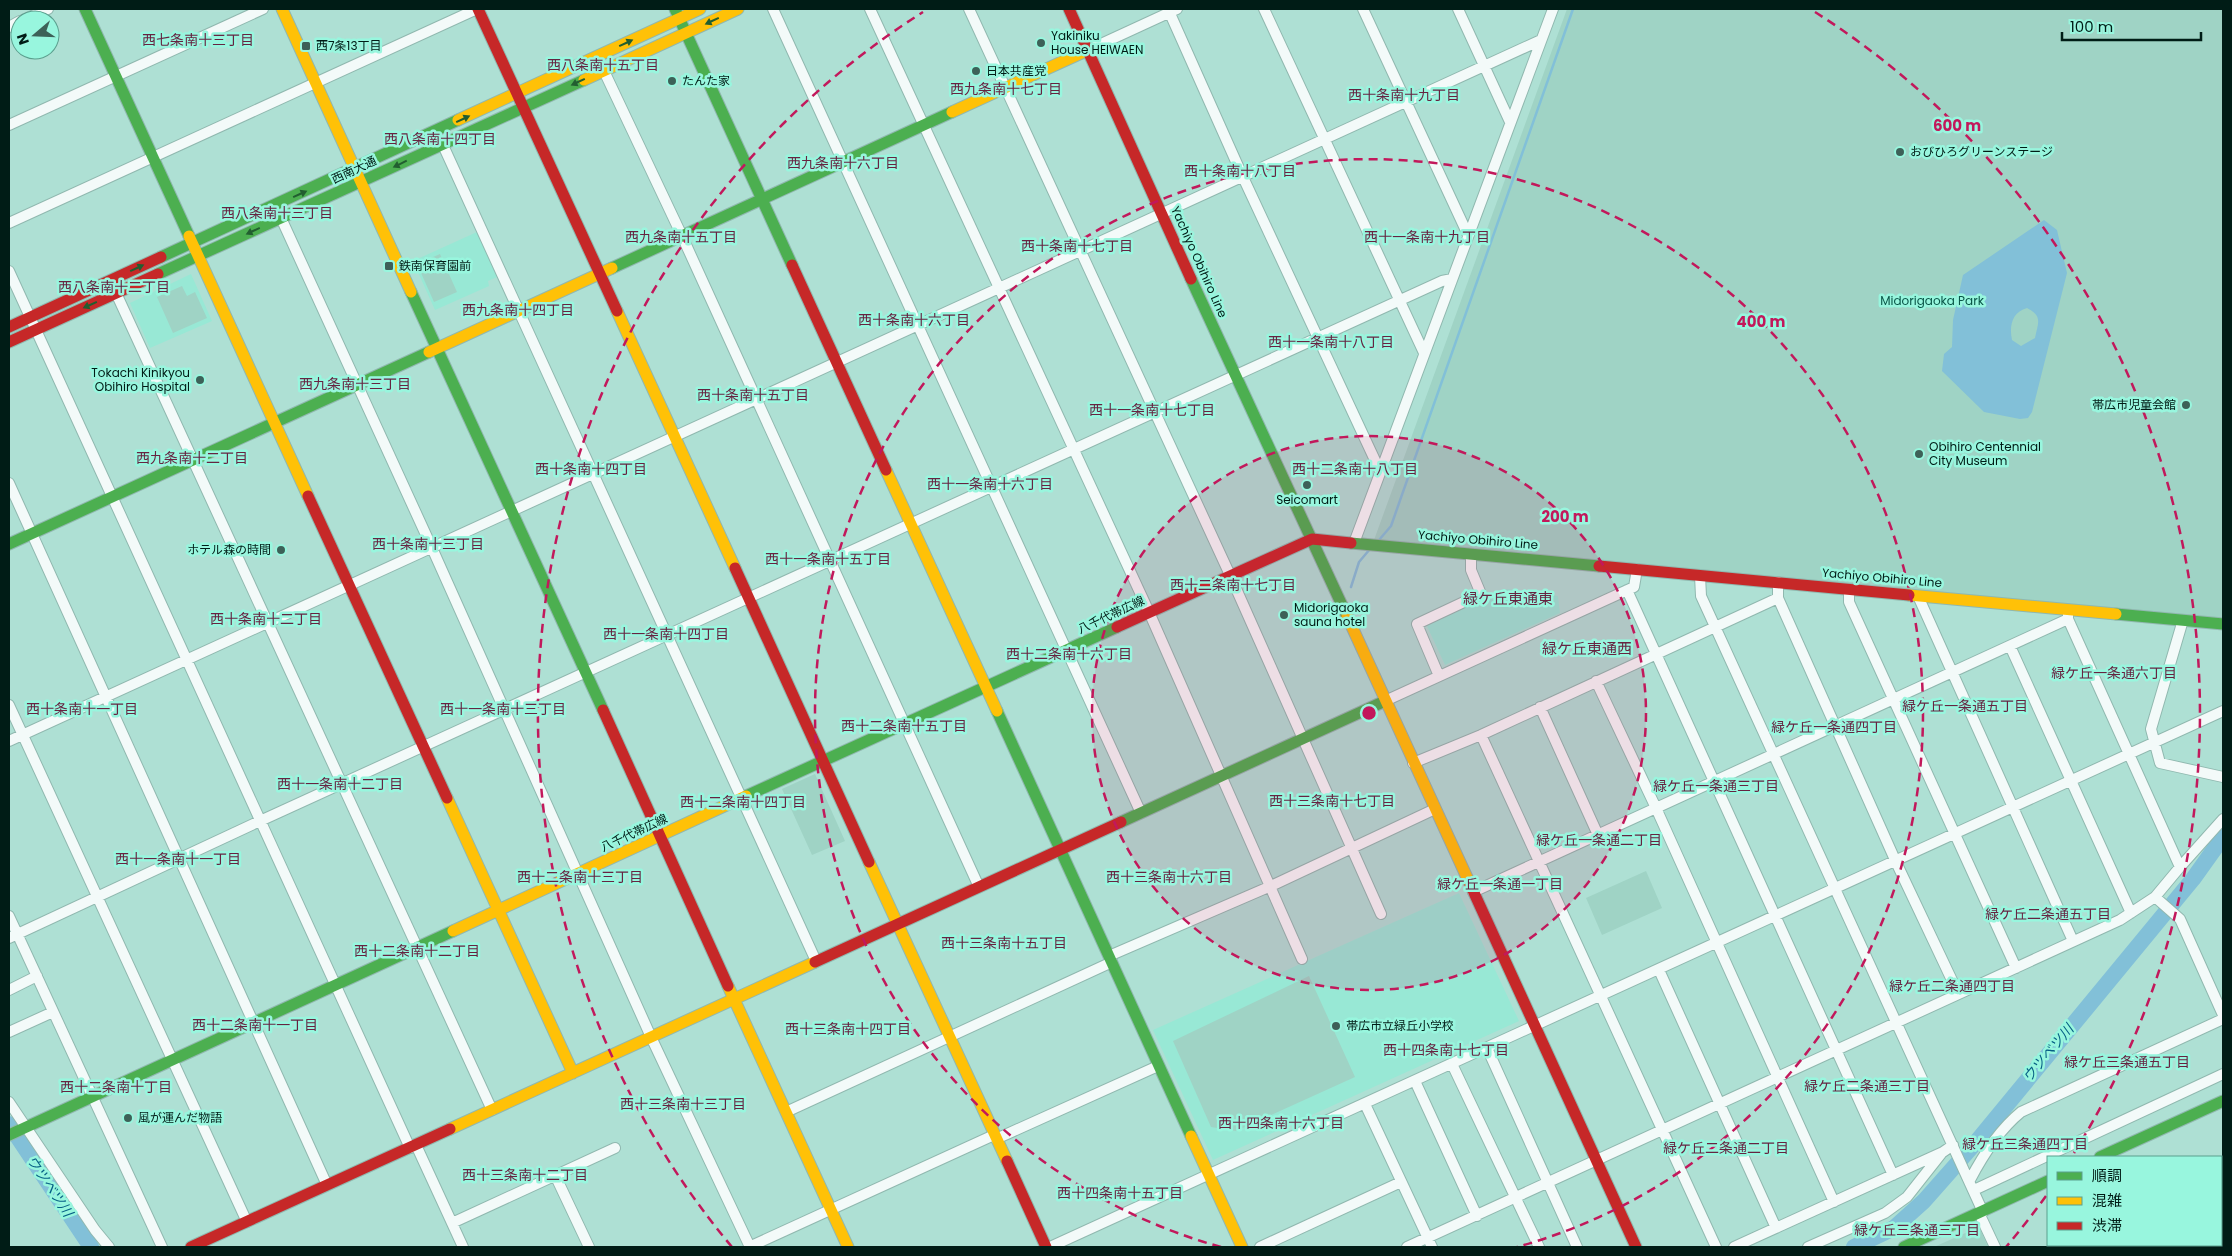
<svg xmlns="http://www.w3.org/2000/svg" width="2232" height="1256" font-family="Poppins,'Noto Sans JP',sans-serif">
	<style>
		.built { fill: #98e8d5 }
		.green { fill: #9fd3c5 }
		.water { fill: #82c0d8; fill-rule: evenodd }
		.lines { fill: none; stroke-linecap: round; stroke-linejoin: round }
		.stream { stroke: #82c0d8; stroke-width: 2.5 }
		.river { stroke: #82c0d8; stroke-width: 16 }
		.street-casing { stroke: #90b8af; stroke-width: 12 }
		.fast-casing { stroke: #90b8af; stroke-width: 13 }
		.slow-casing { stroke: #90b8af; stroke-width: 13 }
		.jam-casing { stroke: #90b8af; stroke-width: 13 }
		.street { stroke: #f3faf9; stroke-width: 10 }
		.fast { stroke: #4caf50; stroke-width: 11 }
		.slow { stroke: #ffc107; stroke-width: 11 }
		.jam { stroke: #c62828; stroke-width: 11 }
		.oneway { fill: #225e30 }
		.ring { fill: none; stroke: #c2185b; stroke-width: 2.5; stroke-dasharray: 9 6 }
		.poi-dot { fill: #3d6158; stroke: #98f6de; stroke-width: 2 }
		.labels { text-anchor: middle; stroke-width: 5; stroke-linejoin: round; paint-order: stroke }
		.poi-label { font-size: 12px; fill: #001c16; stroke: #98f6de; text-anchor: start }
		.street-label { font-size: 12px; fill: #001c16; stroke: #98f6de }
		.park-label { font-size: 12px; fill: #095547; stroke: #98f6de }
		.neighbourhood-label { font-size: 14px; fill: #662441; stroke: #98f6de }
		.water-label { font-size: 14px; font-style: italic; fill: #055e84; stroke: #98f6de }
		.quarter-label { font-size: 15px; fill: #662441; stroke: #98f6de }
		.centre { fill: #c2185b; stroke: #98f6de; stroke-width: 2.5 }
		.ring-label { font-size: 15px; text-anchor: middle; font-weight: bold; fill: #c2185b; stroke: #98f6de; stroke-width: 5; stroke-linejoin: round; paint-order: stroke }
	</style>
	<rect width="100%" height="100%" fill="#aee0d4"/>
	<path class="built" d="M477,232l20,45 -9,4 1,5 -54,24 -22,-49z
		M191,274l21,47 -62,27 -20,-45z
		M1507,589l51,7 2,17 -115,52 -19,-41z
		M1459,893l60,128 -306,139 -60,-130z"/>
	<path class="green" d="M1567,9h656v612l-849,-81z
		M440,254l17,38 -23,10 -17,-38z
		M182,286l5,10 8,-4 12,26 -34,15 -16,-36z
		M815,774l30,67 -33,14 -30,-66z
		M1646,871l16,37 -60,27 -16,-37z
		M1309,976l46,101 -119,54 -25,-4 -38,-86z
		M1979,1227l9,20h-54z"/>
	<path class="water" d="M2044,220l13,10 10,43 -35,139 -4,6 -8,1 -36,-7 -42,-41 2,-17 8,-7 1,-27 10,-45zM2027,308c16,8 11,15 8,30l-14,8 -9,-6c-3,-14 0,-28 15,-32z"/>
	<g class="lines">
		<path class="stream" d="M1379,540l12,-14 182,-517
			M1351,587l8,-25 11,-13
			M77,1228l7,-4"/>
		<path class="river" d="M9,1124l82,123
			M1854,1247l40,-19 30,-27 53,-60 216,-262 30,-42"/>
		<defs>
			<path id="street" d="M773,9l368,804
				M870,9l279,603 153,347
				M969,9l261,566 151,339
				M1168,9l74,166 138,296
				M1264,9l160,344
				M1363,9l105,226
				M1458,9l52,113
				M23,20l25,-11
				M9,27l11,-6
				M1088,50l89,-41
				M604,71l78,165 297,651
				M9,125l254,-116
				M442,143l374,818
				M281,218l151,330 219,489 99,210
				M9,223l468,-214
				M9,271l401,877
				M116,293l376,817
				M9,483l318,702
				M1354,543l199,-534
				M1700,576l1,20 282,616
				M1778,582v16l118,264 62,131
				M1849,589v13l167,366
				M1627,590l266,585
				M1918,596l155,345
				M2068,614v5l112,248
				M2183,620l-32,109 9,34 63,14
				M2010,646l121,267
				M1439,676l-22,-52 64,-30 -10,-24v-16
				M1596,681l60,127 178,394
				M1385,701l249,-114 3,-18
				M9,705l238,517
				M1540,707l58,128
				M1481,735l235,512
				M9,741l1532,-701
				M1413,763l68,-28 297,-137
				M1473,892l595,-273
				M2155,897l25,22 43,96
				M9,916l153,331
				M9,938l251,-117 1182,-540 10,-2
				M1109,956l162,-70 164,-77
				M1659,970l117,258
				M9,990l28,-14
				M9,1032l44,-20
				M1487,1048l90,199
				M1452,1064l87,183
				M1415,1081l62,135
				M9,1102l86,128 14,17
				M1365,1104l67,143
				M786,1112l326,-150
				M996,1139l162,-73
				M416,1145l47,102
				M555,1175l34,72
				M1970,1180c13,-25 29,-50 51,-68l202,-93
				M1974,1190l249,-116
				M2221,1202l2,-1
				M1979,1213l16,34
				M452,1223l163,-75
				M2083,1245l2,2
				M2145,1245l1,2
				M749,1247l245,-112
				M1050,1247l1173,-536
				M1260,1247l141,-65
				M1407,1247l713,-327 35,-23 25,-30 43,-48
				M1734,1247l209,-95 10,-7
				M1808,1247l77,-34 22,-16 34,-43
				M2122,1247l5,-2"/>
			<path id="fast" d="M85,9l104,227
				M675,9l117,256
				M161,257l297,-137
				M612,268l340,-156
				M158,274l426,-194
				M1191,279l156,337
				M411,292l192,418
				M1351,543l248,23
				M9,544l420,-192
				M2116,614l107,10
				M997,711l194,425
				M746,796l371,-169
				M1121,822l264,-121
				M9,1135l444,-204
				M2100,1157l123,-56
				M1904,1247l144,-66"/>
			<path id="slow" d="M282,9l129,283
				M584,80l154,-71
				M952,112l136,-62
				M458,120l242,-111
				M189,236l119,260
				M617,311l118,257
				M429,352l183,-84
				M886,470l111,241
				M1909,595l207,19
				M1347,616l123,268
				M447,798l126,275
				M869,862l138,299
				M453,931l293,-135
				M728,986l120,261
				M450,1129l365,-167
				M1191,1136l51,111"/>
			<path id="jam" d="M478,9l139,302
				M1069,9l122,270
				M792,265l94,205
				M9,327l152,-70
				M9,342l149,-68
				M308,496l139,302
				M1599,566l310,29
				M735,568l134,294
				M1117,627l195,-88 39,4
				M603,710l125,276
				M1470,884l166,363
				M815,962l306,-140
				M1007,1161l39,86
				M191,1247l259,-118"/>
		</defs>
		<use href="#street" class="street-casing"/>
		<use href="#fast" class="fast-casing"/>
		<use href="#slow" class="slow-casing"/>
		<use href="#jam" class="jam-casing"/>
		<use href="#street" class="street"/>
		<use href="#fast" class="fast"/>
		<use href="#slow" class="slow"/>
		<use href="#jam" class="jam"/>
	</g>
	<defs><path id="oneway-solid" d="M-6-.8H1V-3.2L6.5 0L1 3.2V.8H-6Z" transform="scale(1.25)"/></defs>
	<g class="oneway">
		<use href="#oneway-solid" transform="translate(712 21) rotate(155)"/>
		<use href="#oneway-solid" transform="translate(626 43) rotate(-25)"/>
		<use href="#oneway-solid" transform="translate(578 82) rotate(155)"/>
		<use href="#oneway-solid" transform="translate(463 119) rotate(-25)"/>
		<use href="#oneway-solid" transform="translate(400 164) rotate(154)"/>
		<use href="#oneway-solid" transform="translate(300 194) rotate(-24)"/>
		<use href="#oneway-solid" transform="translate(253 231) rotate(155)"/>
		<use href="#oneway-solid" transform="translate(137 268) rotate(-25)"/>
		<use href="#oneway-solid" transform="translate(90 305) rotate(156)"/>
	</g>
	<circle cx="1369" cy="713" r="277" fill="#c2185b" fill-opacity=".12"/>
	<g class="ring">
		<circle cx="1369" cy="713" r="277"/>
		<path d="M1221 1247A554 554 0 1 1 1517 1247"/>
		<path d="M2046 1196A831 831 0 0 1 2006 1247M732 1247A831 831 0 0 1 923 12M1815 12A831 831 0 0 1 2074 1153"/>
	</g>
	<g class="poi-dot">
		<circle cx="1041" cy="43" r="5"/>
		<rect x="301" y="41" width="10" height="10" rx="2.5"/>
		<circle cx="976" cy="71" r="5"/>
		<circle cx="672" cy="81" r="5"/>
		<circle cx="1900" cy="152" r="5"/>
		<rect x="384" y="261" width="10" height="10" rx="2.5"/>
		<circle cx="200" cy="380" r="5"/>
		<circle cx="2186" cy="405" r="5"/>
		<circle cx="1919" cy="454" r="5"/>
		<circle cx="1307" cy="485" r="5"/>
		<circle cx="281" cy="550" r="5"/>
		<circle cx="1284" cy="615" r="5"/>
		<circle cx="1336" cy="1026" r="5"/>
		<circle cx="128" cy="1118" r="5"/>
	</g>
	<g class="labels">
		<g class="poi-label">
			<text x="1051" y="40">Yakiniku<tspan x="1051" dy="14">House HEIWAEN</tspan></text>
			<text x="316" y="50">西7条13丁目</text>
			<text x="986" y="75">日本共産党</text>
			<text x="682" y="85">たんた家</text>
			<text x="1910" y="156">おびひろグリーンステージ</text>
			<text x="399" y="270">鉄南保育園前</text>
			<text x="190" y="377" text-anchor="end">Tokachi Kinikyou<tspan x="190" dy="14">Obihiro Hospital</tspan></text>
			<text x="2176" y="409" text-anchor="end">帯広市児童会館</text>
			<text x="1929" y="451">Obihiro Centennial<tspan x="1929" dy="14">City Museum</tspan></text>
			<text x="1307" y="504" text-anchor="middle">Seicomart</text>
			<text x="271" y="554" text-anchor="end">ホテル森の時間</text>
			<text x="1294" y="612">Midorigaoka<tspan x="1294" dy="14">sauna hotel</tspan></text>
			<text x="1346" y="1030">帯広市立緑丘小学校</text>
			<text x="138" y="1122">風が運んだ物語</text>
		</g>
		<g class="street-label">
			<text transform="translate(354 170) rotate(-25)" y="4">西南大通</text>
			<text transform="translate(1199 262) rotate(66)" y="4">Yachiyo Obihiro Line</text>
			<text transform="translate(1478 540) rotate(5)" y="4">Yachiyo Obihiro Line</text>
			<text transform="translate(1882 578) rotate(5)" y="4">Yachiyo Obihiro Line</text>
			<text transform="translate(1111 615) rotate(-25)" y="4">八千代帯広線</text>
			<text transform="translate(634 833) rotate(-25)" y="4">八千代帯広線</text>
		</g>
		<g class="park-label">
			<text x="1932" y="305">Midorigaoka Park</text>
		</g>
		<g class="neighbourhood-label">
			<text x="198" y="45">西七条南十三丁目</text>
			<text x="603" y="70">西八条南十五丁目</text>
			<text x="1006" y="94">西九条南十七丁目</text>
			<text x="1404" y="100">西十条南十九丁目</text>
			<text x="440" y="144">西八条南十四丁目</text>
			<text x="843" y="168">西九条南十六丁目</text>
			<text x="1240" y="176">西十条南十八丁目</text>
			<text x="277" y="218">西八条南十三丁目</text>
			<text x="681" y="242">西九条南十五丁目</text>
			<text x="1427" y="242">西十一条南十九丁目</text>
			<text x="1077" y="251">西十条南十七丁目</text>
			<text x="114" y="292">西八条南十二丁目</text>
			<text x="518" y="315">西九条南十四丁目</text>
			<text x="914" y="325">西十条南十六丁目</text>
			<text x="1331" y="347">西十一条南十八丁目</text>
			<text x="355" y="389">西九条南十三丁目</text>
			<text x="753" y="400">西十条南十五丁目</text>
			<text x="1152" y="415">西十一条南十七丁目</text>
			<text x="192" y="463">西九条南十二丁目</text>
			<text x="591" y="474">西十条南十四丁目</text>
			<text x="1355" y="474">西十二条南十八丁目</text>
			<text x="990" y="489">西十一条南十六丁目</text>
			<text x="428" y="549">西十条南十三丁目</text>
			<text x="828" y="564">西十一条南十五丁目</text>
			<text x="1233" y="590">西十二条南十七丁目</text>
			<text x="266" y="624">西十条南十二丁目</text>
			<text x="666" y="639">西十一条南十四丁目</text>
			<text x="1069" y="659">西十二条南十六丁目</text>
			<text x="2114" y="678">緑ケ丘一条通六丁目</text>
			<text x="1965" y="711">緑ケ丘一条通五丁目</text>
			<text x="82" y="714">西十条南十一丁目</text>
			<text x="503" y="714">西十一条南十三丁目</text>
			<text x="904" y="731">西十二条南十五丁目</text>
			<text x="1834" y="732">緑ケ丘一条通四丁目</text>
			<text x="340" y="789">西十一条南十二丁目</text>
			<text x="1716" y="791">緑ケ丘一条通三丁目</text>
			<text x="1332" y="806">西十三条南十七丁目</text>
			<text x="743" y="807">西十二条南十四丁目</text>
			<text x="1599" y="845">緑ケ丘一条通二丁目</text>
			<text x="178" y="864">西十一条南十一丁目</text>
			<text x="580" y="882">西十二条南十三丁目</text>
			<text x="1169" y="882">西十三条南十六丁目</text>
			<text x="1500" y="889">緑ケ丘一条通一丁目</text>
			<text x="2048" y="919">緑ケ丘二条通五丁目</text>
			<text x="1004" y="948">西十三条南十五丁目</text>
			<text x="417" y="956">西十二条南十二丁目</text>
			<text x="1952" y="991">緑ケ丘二条通四丁目</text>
			<text x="255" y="1030">西十二条南十一丁目</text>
			<text x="848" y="1034">西十三条南十四丁目</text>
			<text x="1446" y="1055">西十四条南十七丁目</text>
			<text x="2127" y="1067">緑ケ丘三条通五丁目</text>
			<text x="1867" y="1091">緑ケ丘二条通三丁目</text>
			<text x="116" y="1092">西十二条南十丁目</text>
			<text x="683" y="1109">西十三条南十三丁目</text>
			<text x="1281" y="1128">西十四条南十六丁目</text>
			<text x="2025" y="1149">緑ケ丘三条通四丁目</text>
			<text x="1726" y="1153">緑ケ丘二条通二丁目</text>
			<text x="525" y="1180">西十三条南十二丁目</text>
			<text x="1120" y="1198">西十四条南十五丁目</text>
			<text x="1917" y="1235">緑ケ丘三条通三丁目</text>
		</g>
		<g class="water-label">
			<text transform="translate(2048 1053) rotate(-50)" y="5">ウツベツ川</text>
			<text transform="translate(50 1186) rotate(56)" y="5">ウツベツ川</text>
		</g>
		<g class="quarter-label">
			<text x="1508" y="604">緑ケ丘東通東</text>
			<text x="1587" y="654">緑ケ丘東通西</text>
		</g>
	</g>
	<circle cx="1369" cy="713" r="8" class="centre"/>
	<g class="ring-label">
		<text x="1957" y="131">600 m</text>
		<text x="1761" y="327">400 m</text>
		<text x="1565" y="522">200 m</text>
	</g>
	<rect width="2232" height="1256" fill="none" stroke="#001c16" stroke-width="20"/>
	<rect x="2047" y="1156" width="175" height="90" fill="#98f6de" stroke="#5b9f8e"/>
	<rect x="2057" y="1172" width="25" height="8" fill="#4caf50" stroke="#5b9f8e"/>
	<text x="2092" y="1181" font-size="15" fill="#001c16">順調</text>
	<rect x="2057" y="1197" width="25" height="8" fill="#ffc107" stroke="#5b9f8e"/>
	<text x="2092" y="1206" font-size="15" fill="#001c16">混雑</text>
	<rect x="2057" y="1222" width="25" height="8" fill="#c62828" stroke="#5b9f8e"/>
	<text x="2092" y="1231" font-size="15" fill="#001c16">渋滞</text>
	<g transform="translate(35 35) rotate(251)"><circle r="24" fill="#98f6de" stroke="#5b9f8e"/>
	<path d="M0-4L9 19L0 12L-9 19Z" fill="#3d6158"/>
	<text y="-8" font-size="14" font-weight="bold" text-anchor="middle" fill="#001c16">N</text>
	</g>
	<path d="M2062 32v8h139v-8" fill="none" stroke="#001c16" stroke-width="2.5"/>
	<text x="2070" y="32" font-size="15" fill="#001c16" stroke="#98f6de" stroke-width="4" paint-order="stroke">100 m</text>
</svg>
